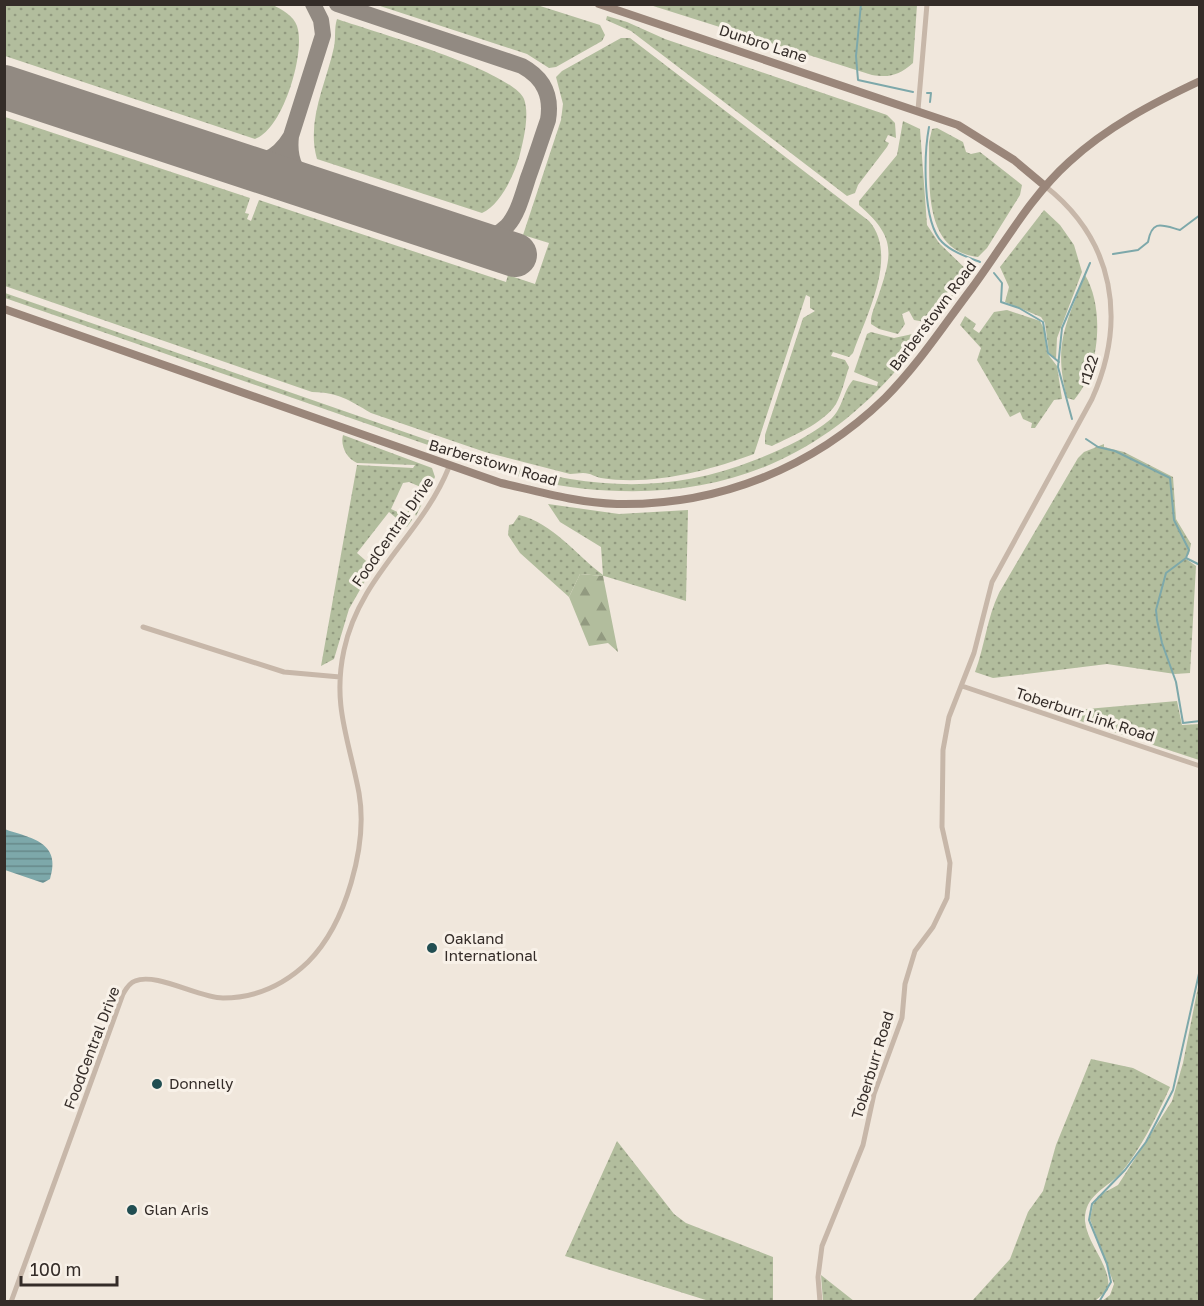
<svg xmlns="http://www.w3.org/2000/svg" width="1204" height="1306" font-family="'Golos Text',sans-serif">
	<style>
		.grass { fill: url(#grass-dots) }
		.forest { fill: url(#forest-firs) }
		.water { fill: url(#water-rules) }
		.lines { fill: none; stroke-linecap: round; stroke-linejoin: round }
		.stream { stroke: #7da8aa; stroke-width: 2 }
		.taxiway { stroke: #928a82; stroke-width: 16 }
		.runway { stroke: #928a82; stroke-width: 44 }
		.street { stroke: #c7b7a9; stroke-width: 5 }
		.secondary { stroke: #9a867a; stroke-width: 8 }
		.poi-dot { fill: #214e52; stroke: #f8f1e8; stroke-width: 2 }
		.labels { text-anchor: middle; stroke-width: 6; stroke-linejoin: round; paint-order: stroke }
		.street-label { font-size: 15px; fill: #342c28; stroke: #f8f1e8 }
		.poi-label { font-size: 15px; fill: #342c28; stroke: #f8f1e8; text-anchor: start }
	</style>
	<defs>
		<pattern id="grass-dots" width="8" height="8" patternUnits="userSpaceOnUse" patternTransform="scale(1.5)"><rect width="8" height="8" fill="#b2bd9d"/><path d="M2 2h.1M6 6h.1" fill="none" stroke="#929a80" stroke-width="1.8" stroke-linecap="round"/></pattern>
		<pattern id="forest-firs" width="22" height="20" patternUnits="userSpaceOnUse" patternTransform="scale(1.5)"><rect width="22" height="20" fill="#b2bd9d"/><path d="M5 1l3.5 6h-7zM16 11l3.5 6h-7z" fill="#929a80"/></pattern>
		<pattern id="water-rules" width="6" height="5" patternUnits="userSpaceOnUse" patternTransform="scale(1.5)"><rect width="6" height="5" fill="#7da8aa"/><path d="M0 2.5h6" fill="none" stroke="#67898a"/></pattern>
	</defs>
	<rect width="100%" height="100%" fill="#f0e7dc"/>
	<path class="grass" d="M5,4l268,1c8,4 21,11 24,21 9,26 -14,104 -42,113l-250,-83z
		M377,5h160l63,20 5,10 -3,6 -46,26 -7,1 -22,-14z
		M650,5h267l-4,58c-14,12 -23,15 -41,12z
		M607,16l20,6 38,17 222,76 8,8 1,15 -8,-3 -3,6 4,2 -2,4 -29,38 -3,8 -8,3 -216,-165 -25,-11z
		M337,19c34,12 174,51 187,80 6,16 -1,43 -5,59 -6,19 -19,47 -37,55l-165,-54c-11,-38 9,-75 17,-112 2,-9 0,-19 3,-28z
		M621,38h9l239,183c30,34 -3,95 -16,132l-4,4 -16,-5 -2,4 14,4 4,7c-4,12 -7,26 -13,37 -13,20 -44,32 -64,42l-7,-2v-9l38,-117 12,-7 -5,-3v-11l-4,-2 -52,159c-46,17 -103,32 -153,24 -6,-1 -10,-5 -18,-5 -5,0 -8,1 -13,1l-85,-22 -114,-39c-24,-14 -31,-20 -59,-21l-307,-106v-169l245,81 -5,15 4,1 -2,5 4,2 8,-21 247,82 2,-7 27,9 14,-41 -26,-8 38,-115 2,-16 -7,-27 6,-6z
		M903,121l17,8 7,96 12,18 31,30c-25,33 -49,69 -77,101 -99,111 -223,135 -364,106l-524,-182v-5l457,159c102,32 190,49 293,8 26,-10 54,-23 76,-41 12,-11 12,-28 22,-39l24,6 1,-4 -24,-10 13,-38 4,-2 23,6 28,-6 39,-49 -4,-3 -32,42 -11,-2 -5,-9 -7,3 3,10 -7,10 -19,-5 -8,-5c-1,-8 4,-18 7,-27 15,-44 18,-60 -19,-92v-4l38,-46z
		M937,128l26,14 3,10 5,2 9,-2 42,33 -2,10 -33,53 -9,9c-56,-6 -48,-75 -49,-115l3,-13z
		M1044,210l16,15 14,20 8,27 -25,66 -1,21 -7,-6 -4,-30 -4,-6 -36,-15 4,-15 -9,-20z
		M1085,275c20,33 15,96 -11,125l-7,-2c-14,-54 -1,-74 18,-123z
		M1007,310l33,11 4,8 3,24 10,13 5,33 -8,1 -19,28h-4l1,-5 -9,-4 -3,-7 -10,5 -33,-57 4,-12 -21,-23 5,-9 11,8 -3,5 6,4 15,-21z
		M343,435l89,33 3,9 -19,39 -2,-4 9,-24 -14,-6 -6,1 -12,26 15,7 8,-21 -5,17 3,8 -5,7 -18,-15 -32,41 16,14 -24,42 -15,50 -13,7 36,-201 56,3 2,-3 -58,-2c-10,-4 -17,-17 -14,-28z
		M1104,444v3l20,5 49,25 3,42 15,25 -2,10 -4,4 11,8 -6,107 -15,1 -68,-10 -114,14 -18,-6c10,-27 12,-54 24,-79l79,-135 6,-6z
		M548,504l71,10 69,-4 -2,91 -82,-25 -24,-2 -11,23 -49,-44 -12,-18 1,-10 4,-1 6,-9c34,8 57,40 84,60l-2,-28 -41,-25z
		M1177,701l5,24 17,-1v36l-146,-48z
		M1199,982v319h-97l8,-6 4,-11 -24,-65 3,-14 5,-9 20,-11 54,-84 11,-38z
		M1091,1059l42,9 37,19c-12,27 -31,66 -51,88 -14,14 -35,21 -34,46 2,24 27,45 23,69l-13,11h-123l38,-42 18,-47 15,-21 13,-46z
		M617,1141l57,73 12,9 87,34v44h-64l-144,-45z
		M821,1275l33,26h-31z"/>
	<path class="forest" d="M580,574l23,2 15,76 -10,-9 -19,3 -20,-49z"/>
	<path class="water" d="M4,829c27,9 58,13 46,50l-7,4 -38,-13z"/>
	<g class="lines">
		<path class="stream" d="M861,4l-5,52 2,24 55,12
			M927,93h4l-1,9
			M929,127c-5,27 -7,95 13,115 10,10 25,15 38,20
			M1113,254l25,-4 10,-8c4,-23 14,-17 32,-12l20,-15
			M994,273l8,10 -1,19 18,6 24,14 5,31 11,9
			M1072,419l-14,-52 4,-39 28,-65
			M1086,439l12,8 17,4 55,27 4,42 15,30 -3,8 -20,15 -10,37 1,10 5,23 14,39 7,41 17,-2
			M1186,558l14,7
			M1099,1302l12,-20 -4,-18 -18,-44 3,-16 33,-34 21,-28 27,-52 27,-121"/>
		<path class="taxiway" d="M313,4l8,16 2,15 -32,101c-3,26 6,41 28,54
			M337,4l185,62c22,12 30,30 26,54 -7,20 -13,39 -20,58 -12,38 -18,66 -66,59
			M231,161c28,4 45,0 60,-25"/>
		<path class="runway" d="M4,87l511,168"/>
		<path class="street" d="M918,110l9,-106
			M143,627l141,45 56,5
			M962,686l238,80
			M11,1302l112,-308c3,-5 6,-11 12,-13 21,-9 64,17 88,17 34,0 61,-13 85,-36 38,-38 60,-117 51,-169 -10,-53 -27,-88 -15,-143 16,-75 78,-115 105,-183
			M820,1302l-2,-25 4,-31 41,-101 11,-51 28,-76 3,-34 10,-33 18,-24 14,-29 3,-35 -8,-36 1,-77 6,-33 25,-64 18,-71 100,-183c35,-78 23,-158 -47,-213"/>
		<path class="secondary" d="M599,4l359,121 56,35 31,26
			M4,309l497,174c39,9 77,20 116,21 101,2 196,-36 268,-106 33,-33 59,-73 87,-110 31,-42 58,-91 97,-126 38,-35 84,-59 131,-81"/>
	</g>
	<g class="poi-dot">
		<circle cx="432" cy="948" r="6"/>
		<circle cx="157" cy="1084" r="6"/>
		<circle cx="132" cy="1210" r="6"/>
	</g>
	<g class="labels">
		<g class="street-label">
			<text transform="translate(763 44) rotate(18)" y="5">Dunbro Lane</text>
			<text transform="translate(933 316) rotate(-53)" y="5">Barberstown Road</text>
			<text transform="translate(1089 370) rotate(-71)" y="5">r122</text>
			<text transform="translate(493 463) rotate(16)" y="5">Barberstown Road</text>
			<text transform="translate(393 532) rotate(-55)" y="5">FoodCentral Drive</text>
			<text transform="translate(1085 715) rotate(18)" y="5">Toberburr Link Road</text>
			<text transform="translate(92 1048) rotate(-69)" y="5">FoodCentral Drive</text>
			<text transform="translate(873 1065) rotate(-73)" y="5">Toberburr Road</text>
		</g>
		<g class="poi-label">
			<text x="444" y="944">Oakland<tspan x="444" dy="17">International</tspan></text>
			<text x="169" y="1089">Donnelly</text>
			<text x="144" y="1215">Glan Aris</text>
		</g>
	</g>
	<rect width="1204" height="1306" fill="none" stroke="#342c28" stroke-width="12"/>
	<path d="M21 1276v9h96v-9" fill="none" stroke="#342c28" stroke-width="3"/>
	<text x="30" y="1276" font-size="18" fill="#342c28" stroke="#f8f1e8" stroke-width="4.5" paint-order="stroke">100 m</text>
</svg>
